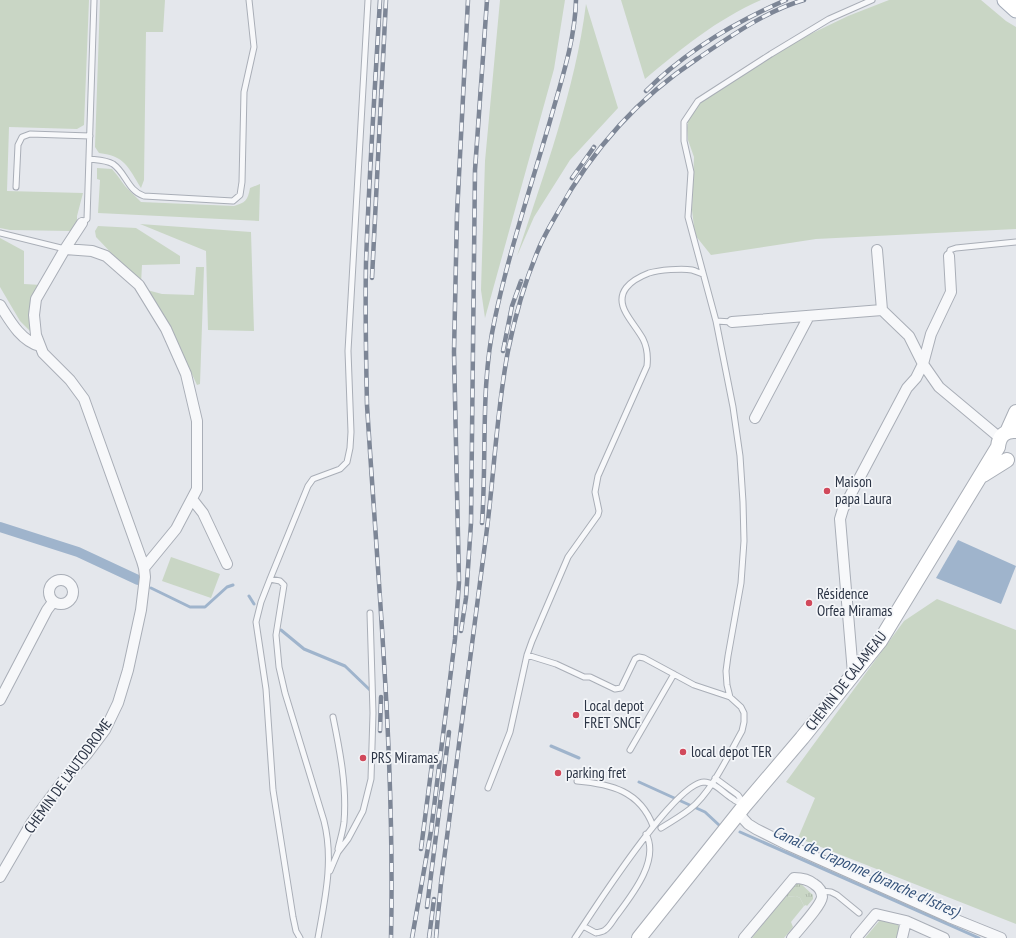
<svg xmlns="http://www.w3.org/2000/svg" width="1016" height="938" font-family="'PT Sans Narrow',sans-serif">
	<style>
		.green { fill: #c9d6c5 }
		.park { fill: url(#park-tufts) }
		.water { fill: #9fb4cc }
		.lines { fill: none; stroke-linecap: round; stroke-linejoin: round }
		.stream { stroke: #9fb4cc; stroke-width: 3 }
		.canal { stroke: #9fb4cc; stroke-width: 10 }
		.service-casing { stroke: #a9aeb7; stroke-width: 7 }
		.minor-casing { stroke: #a9aeb7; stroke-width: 12 }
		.secondary-casing { stroke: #a9aeb7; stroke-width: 16 }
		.primary-casing { stroke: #a3abb8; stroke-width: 17 }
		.service { stroke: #f7f8fa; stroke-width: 5 }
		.minor { stroke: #f7f8fa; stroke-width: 10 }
		.secondary { stroke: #fff; stroke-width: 14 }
		.primary { stroke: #fff; stroke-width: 15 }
		.rail-casing { stroke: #7d8696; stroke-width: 4.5 }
		.rail { stroke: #f4f6f9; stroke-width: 3; stroke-dasharray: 9; stroke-linecap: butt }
		.poi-dot { fill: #d1495b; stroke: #f4f6f9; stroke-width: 1.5 }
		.labels { text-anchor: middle; stroke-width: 3.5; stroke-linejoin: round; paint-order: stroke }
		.poi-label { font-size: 15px; fill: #2b3445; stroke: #f4f6f9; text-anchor: start }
		.street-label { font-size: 15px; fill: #2b3445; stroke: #f4f6f9 }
		.water-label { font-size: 16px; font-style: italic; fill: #34527a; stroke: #f4f6f9 }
	</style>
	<defs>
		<pattern id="park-tufts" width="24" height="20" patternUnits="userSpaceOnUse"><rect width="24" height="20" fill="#c9d6c5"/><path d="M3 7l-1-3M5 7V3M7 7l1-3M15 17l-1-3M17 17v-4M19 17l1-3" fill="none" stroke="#adb8ab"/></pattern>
	</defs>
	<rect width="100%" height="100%" fill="#e4e7ec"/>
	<path class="green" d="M0,0h89l-5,125 -7,4 -68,-2 -2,64 76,2 -6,23v7l-2,5 -5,3 -60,-1 -10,-2z
		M100,0h65l-2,32h-17l-2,148 -3,8c-13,-21 -16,-32 -42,-35l-4,-6z
		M500,0h65l-11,69 -69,249 -4,-28 4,-129z
		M621,0h140c-45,20 -79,48 -116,79z
		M889,0h92l25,21 10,6v202l-200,10 -105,16 -16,-20 -3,-25 2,-53 -6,-17 -1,-12 2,-14 10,-11 95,-61 54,-26z
		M586,4l32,104 -48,52 -36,57 -17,39c27,-83 58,-165 69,-252z
		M97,168l15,1 5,6 8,11 16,16 93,4c11,-3 14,-6 16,-18l10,-4 -1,37 -161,-8 2,-33 -3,-1z
		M140,224l111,8 3,99 -46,-1 -2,-79z
		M98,226l38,2 44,28v8l-38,1 -1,19 -45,-47 -1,-6z
		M0,238l24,13v33l17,1 -7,50 -14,-14 -20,-34z
		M196,267h8l-4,117 -3,1 -21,-45 -29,-50 15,4 32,1z
		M171,557l49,17 -9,24 -49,-17z
		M937,599l79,31v294l-218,-86 17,-40 -29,-16 118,-161z
		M796,896l4,2 4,8 -13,16 2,5 -9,11h-32l32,-41z
		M883,919l17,7 -2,12h-33l15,-18z"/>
	<path class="park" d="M797,883h3l13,12v4l-6,7 -1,-1 -2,1 -4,-8 -4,-2 -12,1z"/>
	<path class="water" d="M958,540l58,26 -15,38 -65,-26z"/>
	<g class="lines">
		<path class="stream" d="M151,588l39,19h15l22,-20 6,-2
			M249,596l5,8
			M281,630l23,19 41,17 26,25
			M551,746l28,12
			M639,782l66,30 14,13
			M740,832l239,106"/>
		<path class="canal" d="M0,527l78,25 60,28"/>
		<defs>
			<path id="service" d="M89,159c8,1 17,1 24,5 13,9 15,27 31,32l89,5 7,-6 2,-13 2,-90 10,-45 -5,-47
				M16,187l2,-42 4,-8 8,-3 60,2
				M82,223l5,-4 7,-219
				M0,233l65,16
				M949,256l1,-6 6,-2 60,-6
				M716,321l16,1
				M270,579l10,2 4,4 -8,50 3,32 6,26 39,128c10,39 1,78 -6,117
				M527,655l29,9 28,13h6l25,12 6,-1 14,-29 4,-2 5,1 50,27 36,12
				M333,717c7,34 14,70 11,105 -1,9 -4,18 -6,27
				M630,750l44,-76
				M715,778l23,17 6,9
				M577,781c34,3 63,10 76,45
				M488,788l22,-56 17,-77 5,-14 36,-84 30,-42 1,-4 -4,-19 3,-16 49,-110c1,-9 0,-19 -4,-27 -5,-9 -12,-17 -17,-26 -12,-21 5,-33 23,-40 10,-3 33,-5 43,-3 4,1 7,3 11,4
				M661,828c10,-6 20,-12 29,-19 21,-16 39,-55 52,-78l2,-9v-9l-3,-6 -11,-10 -3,-12 -1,-14 2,-15 13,-73 3,-42 -1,-39 -3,-46 -7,-49 -17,-86 -28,-104 3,-45 -7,-31v-19l14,-21 73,-47 58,-35 43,-19
				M330,871l8,-19 10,-13 15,-28 8,-32 2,-66 -3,-100
				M821,891l10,1 6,3 22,18
				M583,926l13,7c3,-1 7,-1 9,-3 5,-3 8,-10 12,-15 15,-20 43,-55 29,-81
				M300,938l-4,-7 -3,-14 -20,-127 -7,-101 -10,-67 5,-20 9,-23 38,-93 5,-7 27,-10 7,-7 3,-14 1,-16 -3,-81 20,-351
				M575,938c18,-27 99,-155 129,-156 11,0 20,12 29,17 3,3 7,4 11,5"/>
			<path id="minor" d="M82,223l-17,26 -29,50 -2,16 2,20 7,18 27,27 14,19 58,162 2,7
				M877,250l5,60 27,26 14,28 16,23 61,51
				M0,305c10,16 21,36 40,41
				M732,322l150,-12
				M755,418l54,-102
				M192,499l11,14 24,51
				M49 592a12 12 0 1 1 24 0a12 12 0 1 1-24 0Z
				M853,673l-13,-154 3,-10 64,-121 9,-10 7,-14 8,-30 20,-42 -2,-36
				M0,700l47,-90 6,-8
				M738,813l10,11 8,5 32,16 161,72 52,21
				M0,877l32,-55 30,-40 25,-28 18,-24 13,-27 10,-33 13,-60 4,-33 -1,-9 32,-39 21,-40v-68l-11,-47 -20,-45 -27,-44 -33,-29 -14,-5 -27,-2
				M744,938l50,-60c8,0 14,1 20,6 5,3 8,8 8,13 -1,9 -24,33 -30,41
				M856,938l20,-24 30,7 38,17
				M902,938l4,-17"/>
			<path id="secondary" d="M1007,432l9,-20
				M983,475l24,-15
				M639,938l106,-133 57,-67 78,-97 118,-194c1,-11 7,-17 18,-16"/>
			<path id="primary" d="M1005,0l11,10"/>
		</defs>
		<use href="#service" class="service-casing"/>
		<use href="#minor" class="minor-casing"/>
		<use href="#secondary" class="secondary-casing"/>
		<use href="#primary" class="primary-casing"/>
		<use href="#service" class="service"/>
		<use href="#minor" class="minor"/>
		<use href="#secondary" class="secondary"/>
		<use href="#primary" class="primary"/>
		<defs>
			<path id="rail" d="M380,0c-5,88 -11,175 -14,263 -1,47 0,95 1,142 11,177 28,355 24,533
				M646,91c39,-39 89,-69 140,-91
				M572,178l22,-31
				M372,278l14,-278
				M503,351l9,-45 9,-25
				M482,523c5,-69 -2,-137 13,-205 14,-66 36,-132 55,-197 11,-40 25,-80 26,-121
				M461,631l5,-33 5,-75 4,-353 12,-170
				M380,731l1,-34
				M421,849l12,-93
				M427,907l22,-175
				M412,938l19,-107 24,-192 4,-57 -5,-230 3,-138 11,-214
				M429,938l5,-39
				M436,938l5,-55c15,-113 29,-226 44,-339 9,-64 11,-130 23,-193 7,-35 17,-70 31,-103 5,-12 12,-24 19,-36 34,-62 80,-114 139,-153 31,-21 70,-49 107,-59"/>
		</defs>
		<use href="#rail" class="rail-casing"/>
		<use href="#rail" class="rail"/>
	</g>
	<g class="poi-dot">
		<circle cx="827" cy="491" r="4"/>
		<circle cx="809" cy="603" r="4"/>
		<circle cx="576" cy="715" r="4"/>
		<circle cx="683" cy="752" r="4"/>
		<circle cx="363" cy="758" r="4"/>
		<circle cx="558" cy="773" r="4"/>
	</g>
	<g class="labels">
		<g class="poi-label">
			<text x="835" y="487">Maison<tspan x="835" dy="17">papa Laura</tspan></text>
			<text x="817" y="599">Résidence<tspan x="817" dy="17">Orfea Miramas</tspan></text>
			<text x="584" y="711">Local depot<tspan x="584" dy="17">FRET SNCF</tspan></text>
			<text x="691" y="757">local depot TER</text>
			<text x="371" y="763">PRS Miramas</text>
			<text x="566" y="778">parking fret</text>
		</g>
		<g class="street-label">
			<text transform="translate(846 681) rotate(-52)" y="5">CHEMIN DE CALAMEAU</text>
			<text transform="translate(68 776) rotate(-54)" y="5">CHEMIN DE L'AUTODROME</text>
		</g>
		<g class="water-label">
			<text transform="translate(866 871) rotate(24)" y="6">Canal de Craponne (branche d'Istres)</text>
		</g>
	</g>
</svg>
